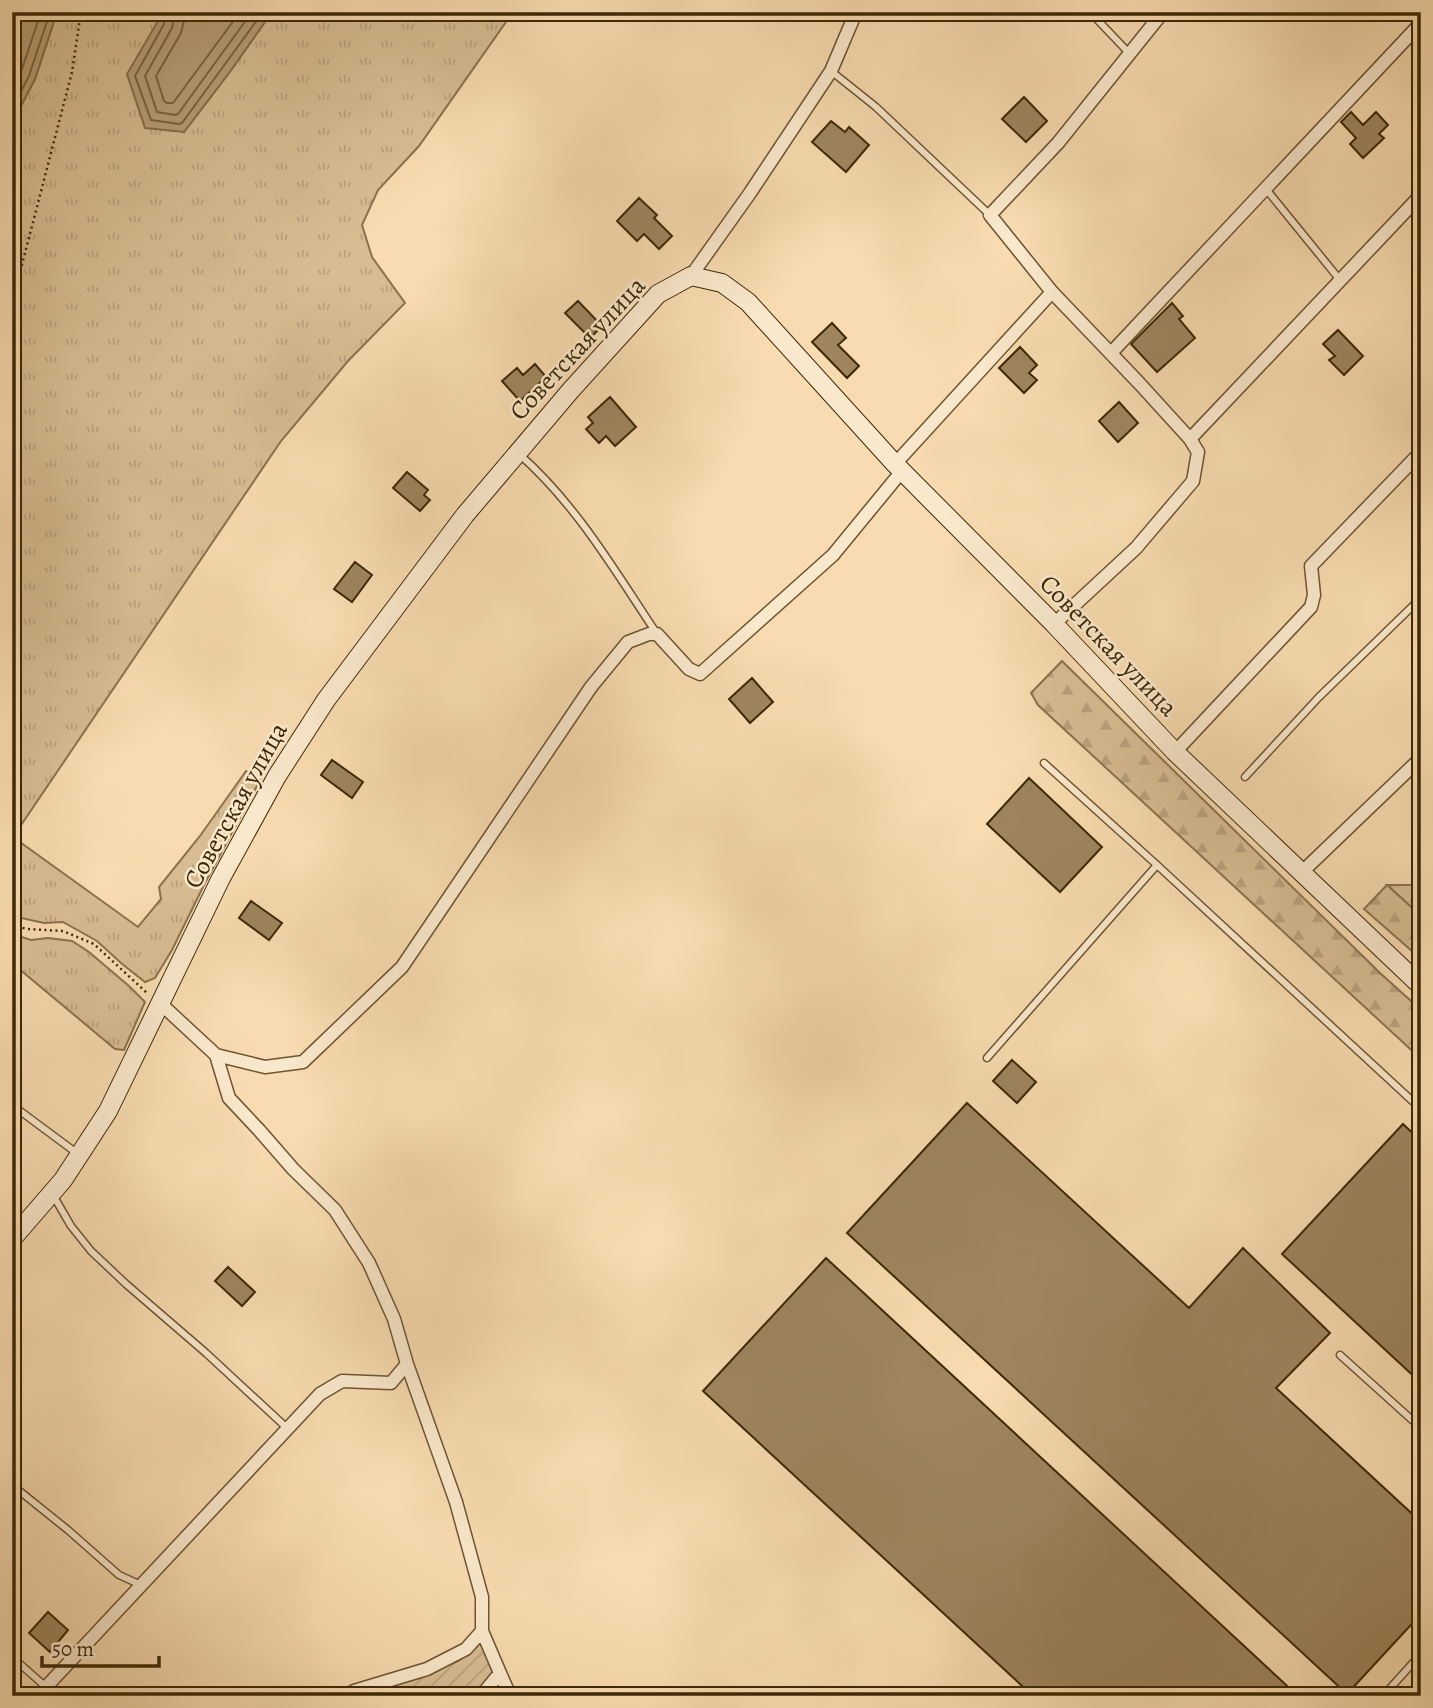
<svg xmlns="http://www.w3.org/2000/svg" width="1433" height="1708" font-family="Alegreya,serif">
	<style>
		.grass { fill: url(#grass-tufts); stroke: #8a724c; stroke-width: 2 }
		.forest { fill: url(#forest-firs); stroke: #8a724c; stroke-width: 2 }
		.garden { fill: url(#garden-furrows); stroke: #8a724c; stroke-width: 2 }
		.water { fill: #b89e76; stroke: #876f49; stroke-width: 2 }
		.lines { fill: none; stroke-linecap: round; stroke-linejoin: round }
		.shore { stroke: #7a633e; stroke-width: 2 }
		.building { fill: #9e855e; stroke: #3d2805; stroke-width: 2 }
		.lane-casing { stroke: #6c5530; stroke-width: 9 }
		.street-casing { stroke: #6c5530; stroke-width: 15 }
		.secondary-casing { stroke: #3d2805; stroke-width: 20 }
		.path { stroke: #3d2805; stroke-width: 2.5; stroke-dasharray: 2 3.5; stroke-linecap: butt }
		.lane { stroke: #fae8cc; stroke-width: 6 }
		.street { stroke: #fae8cc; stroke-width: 12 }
		.secondary { stroke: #fae8cc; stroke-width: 18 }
		.labels { text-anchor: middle; stroke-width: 5; stroke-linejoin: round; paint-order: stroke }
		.street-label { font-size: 26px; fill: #3d2805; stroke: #fae8cc }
	</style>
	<defs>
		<pattern id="grass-tufts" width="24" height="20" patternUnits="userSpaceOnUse" patternTransform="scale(1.75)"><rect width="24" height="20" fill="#d8bd93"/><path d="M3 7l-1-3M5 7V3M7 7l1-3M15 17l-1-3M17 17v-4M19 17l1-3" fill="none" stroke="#baa27d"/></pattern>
		<pattern id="forest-firs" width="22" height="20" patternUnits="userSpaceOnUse" patternTransform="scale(1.75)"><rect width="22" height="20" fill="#d8bd93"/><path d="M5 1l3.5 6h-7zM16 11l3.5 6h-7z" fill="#baa27d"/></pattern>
		<pattern id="garden-furrows" width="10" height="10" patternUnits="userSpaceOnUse" patternTransform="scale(1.75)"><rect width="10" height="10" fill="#d8bd93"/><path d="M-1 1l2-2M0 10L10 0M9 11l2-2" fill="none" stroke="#baa27d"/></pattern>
	</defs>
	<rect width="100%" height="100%" fill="#f8dbb0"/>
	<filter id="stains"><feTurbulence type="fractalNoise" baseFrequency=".00286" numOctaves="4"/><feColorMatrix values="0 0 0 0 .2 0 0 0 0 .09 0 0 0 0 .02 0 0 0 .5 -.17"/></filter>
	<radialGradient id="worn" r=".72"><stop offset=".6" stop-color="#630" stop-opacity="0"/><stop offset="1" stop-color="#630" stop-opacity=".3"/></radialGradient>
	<path class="grass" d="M57,12h103l-2,9 26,111 45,-59 43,-61h241l-94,134 -41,44 -16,35 10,32 33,46 -57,58 -67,80 -268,396 125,90 23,-28 -2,-12 41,-51 46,-65 14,9 -56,105 -32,65 -17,28 -10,4 -24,-19 -24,-22 -34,-19 -19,1 -32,-7v-793l23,-44z
		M1387,885h34v31z
		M12,934l19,6 17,-2 24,3 17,11 40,34 16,16 -21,48 -9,-1 -103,-86z"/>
	<path class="forest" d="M1062,661l318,312 41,37v49l-383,-354 -7,-12z
		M1387,885l34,31v43l-57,-50z"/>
	<path class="garden" d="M484,1636l26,60h-159l60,-21 47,-14z"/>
	<path class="water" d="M12,12h45l-22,67 -23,44z
		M160,12h112l-43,61 -45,59 -39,-4 -18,-54 31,-53z"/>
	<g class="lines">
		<path class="shore" d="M166,12l-2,12 -29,52 16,44 28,4 3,-1 81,-111
			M175,12l-3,16 -27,48 12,36 18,3 3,-1 74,-102
			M186,12l-5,21 -25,43 8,25 3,2h6l67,-91
			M12,89l9,-17 20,-60
			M12,108l17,-32 21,-64"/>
	</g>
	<path class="building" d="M1024,97l23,24 -21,21 -24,-23z
		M1351,112l12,13 13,-13 12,13 -9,9 5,4 -21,20 -13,-14 6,-6 -15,-16z
		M831,121l14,11 4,-5 20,18 -23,27 -34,-30z
		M639,198l18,17 -3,3 18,18 -13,13 -15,-15 -7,7 -20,-20z
		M578,301l24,25 -12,12 -25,-25z
		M1172,303l11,13 -4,3 16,19 -38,34 -26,-28z
		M832,323l14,15 -8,7 21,21 -12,12 -35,-36z
		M1338,330l25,26 -19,19 -15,-15 6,-4 -12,-12z
		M1020,347l17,18 -8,8 8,7 -13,13 -25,-25z
		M535,364l11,13 -26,24 -18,-20 15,-13 6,7z
		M610,397l26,30 -21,19 -9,-10 -7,7 -13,-14 7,-6 -5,-6z
		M1119,402l19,21 -20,19 -19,-21z
		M407,472l21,18 -4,5 6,5 -10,11 -27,-23z
		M355,562l17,13 -20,27 -18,-13z
		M752,678l21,24 -23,21 -21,-24z
		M332,760l31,22 -11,16 -31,-23z
		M1029,778l73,69 -42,45 -73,-68z
		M251,901l31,22 -13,17 -30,-22z
		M1012,1060l24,22 -19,21 -24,-22z
		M967,1103l222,205 54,-60 87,85 -54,55 145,134v92l-74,80 -500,-461z
		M1403,1124l18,17v242l-139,-129z
		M826,1258l472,438h-265l-330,-305z
		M228,1267l27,25 -13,14 -27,-25z
		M48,1612l20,18 -18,22 -21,-19z"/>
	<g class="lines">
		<defs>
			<path id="lane" d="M1090,12l39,41
				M831,71l45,36 114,108
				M1266,189l74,91
				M519,454c57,50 96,117 138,180
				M1044,763l113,102 264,244
				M1245,777l74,-80 102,-99
				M987,1058l170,-193
				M12,1105l66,49
				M53,1195l18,31 20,25 35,33 80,69 81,75
				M1340,1355l81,73
				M12,1485l56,45 51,45 22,10
				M12,1657l34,30
				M1383,1696l38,-42"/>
			<path id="street" d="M691,276l59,-83 81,-122 25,-59
				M1052,292l87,91 51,56
				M1111,353l310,-330
				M895,464l157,-172 -62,-77 68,-72 105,-131
				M1054,624l82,-76 57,-67 5,-29 -8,-13 231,-244
				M1175,752l136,-145 3,-12 -3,-29 110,-114
				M1301,873l120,-115
				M161,1004l55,51 49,12 38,-5 99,-95 189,-280 37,-45 21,-8h8l32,35 11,5 133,-119 69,-84
				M500,1673l10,23
				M40,1696l6,-9 274,-293 22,-13 49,2 16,-19 -13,-45 -25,-56 -34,-53 -42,-41 -34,-39 -30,-32 -13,-43
				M345,1696l9,-5 73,-22 39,-20 16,-18v-34l-26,-95 -49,-138
				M481,1696l19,-23 -18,-42"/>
			<path id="secondary" d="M12,1239l51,-59 45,-69 113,-233 56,-102 49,-76 139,-185 106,-125 87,-96 33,-18 31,7 26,19 147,162 159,160 121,128 246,234"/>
		</defs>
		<use href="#lane" class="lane-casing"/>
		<use href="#street" class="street-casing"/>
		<use href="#secondary" class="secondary-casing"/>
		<path class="path" d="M12,303l60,-231 9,-60
			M12,925l15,4 36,2 31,13 53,49"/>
		<use href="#lane" class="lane"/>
		<use href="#street" class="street"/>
		<use href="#secondary" class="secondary"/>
	</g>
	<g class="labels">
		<g class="street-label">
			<text transform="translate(577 348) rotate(-47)" y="9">Советская улица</text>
			<text transform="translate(1109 645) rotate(46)" y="9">Советская улица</text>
			<text transform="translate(235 805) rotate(-61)" y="9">Советская улица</text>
		</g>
	</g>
	<rect width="1433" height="1708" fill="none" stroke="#f8dbb0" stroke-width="42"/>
	<rect x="14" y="14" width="1405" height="1680" fill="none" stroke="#3d2805" stroke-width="3.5"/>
	<rect x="21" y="21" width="1391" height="1666" fill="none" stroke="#3d2805" stroke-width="2"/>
	<path d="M42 1656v10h117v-10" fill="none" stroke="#3d2805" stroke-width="3.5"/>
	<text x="52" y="1656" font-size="21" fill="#3d2805" stroke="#fae8cc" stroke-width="5" paint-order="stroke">50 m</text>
	<rect width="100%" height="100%" filter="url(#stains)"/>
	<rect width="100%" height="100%" fill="url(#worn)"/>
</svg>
